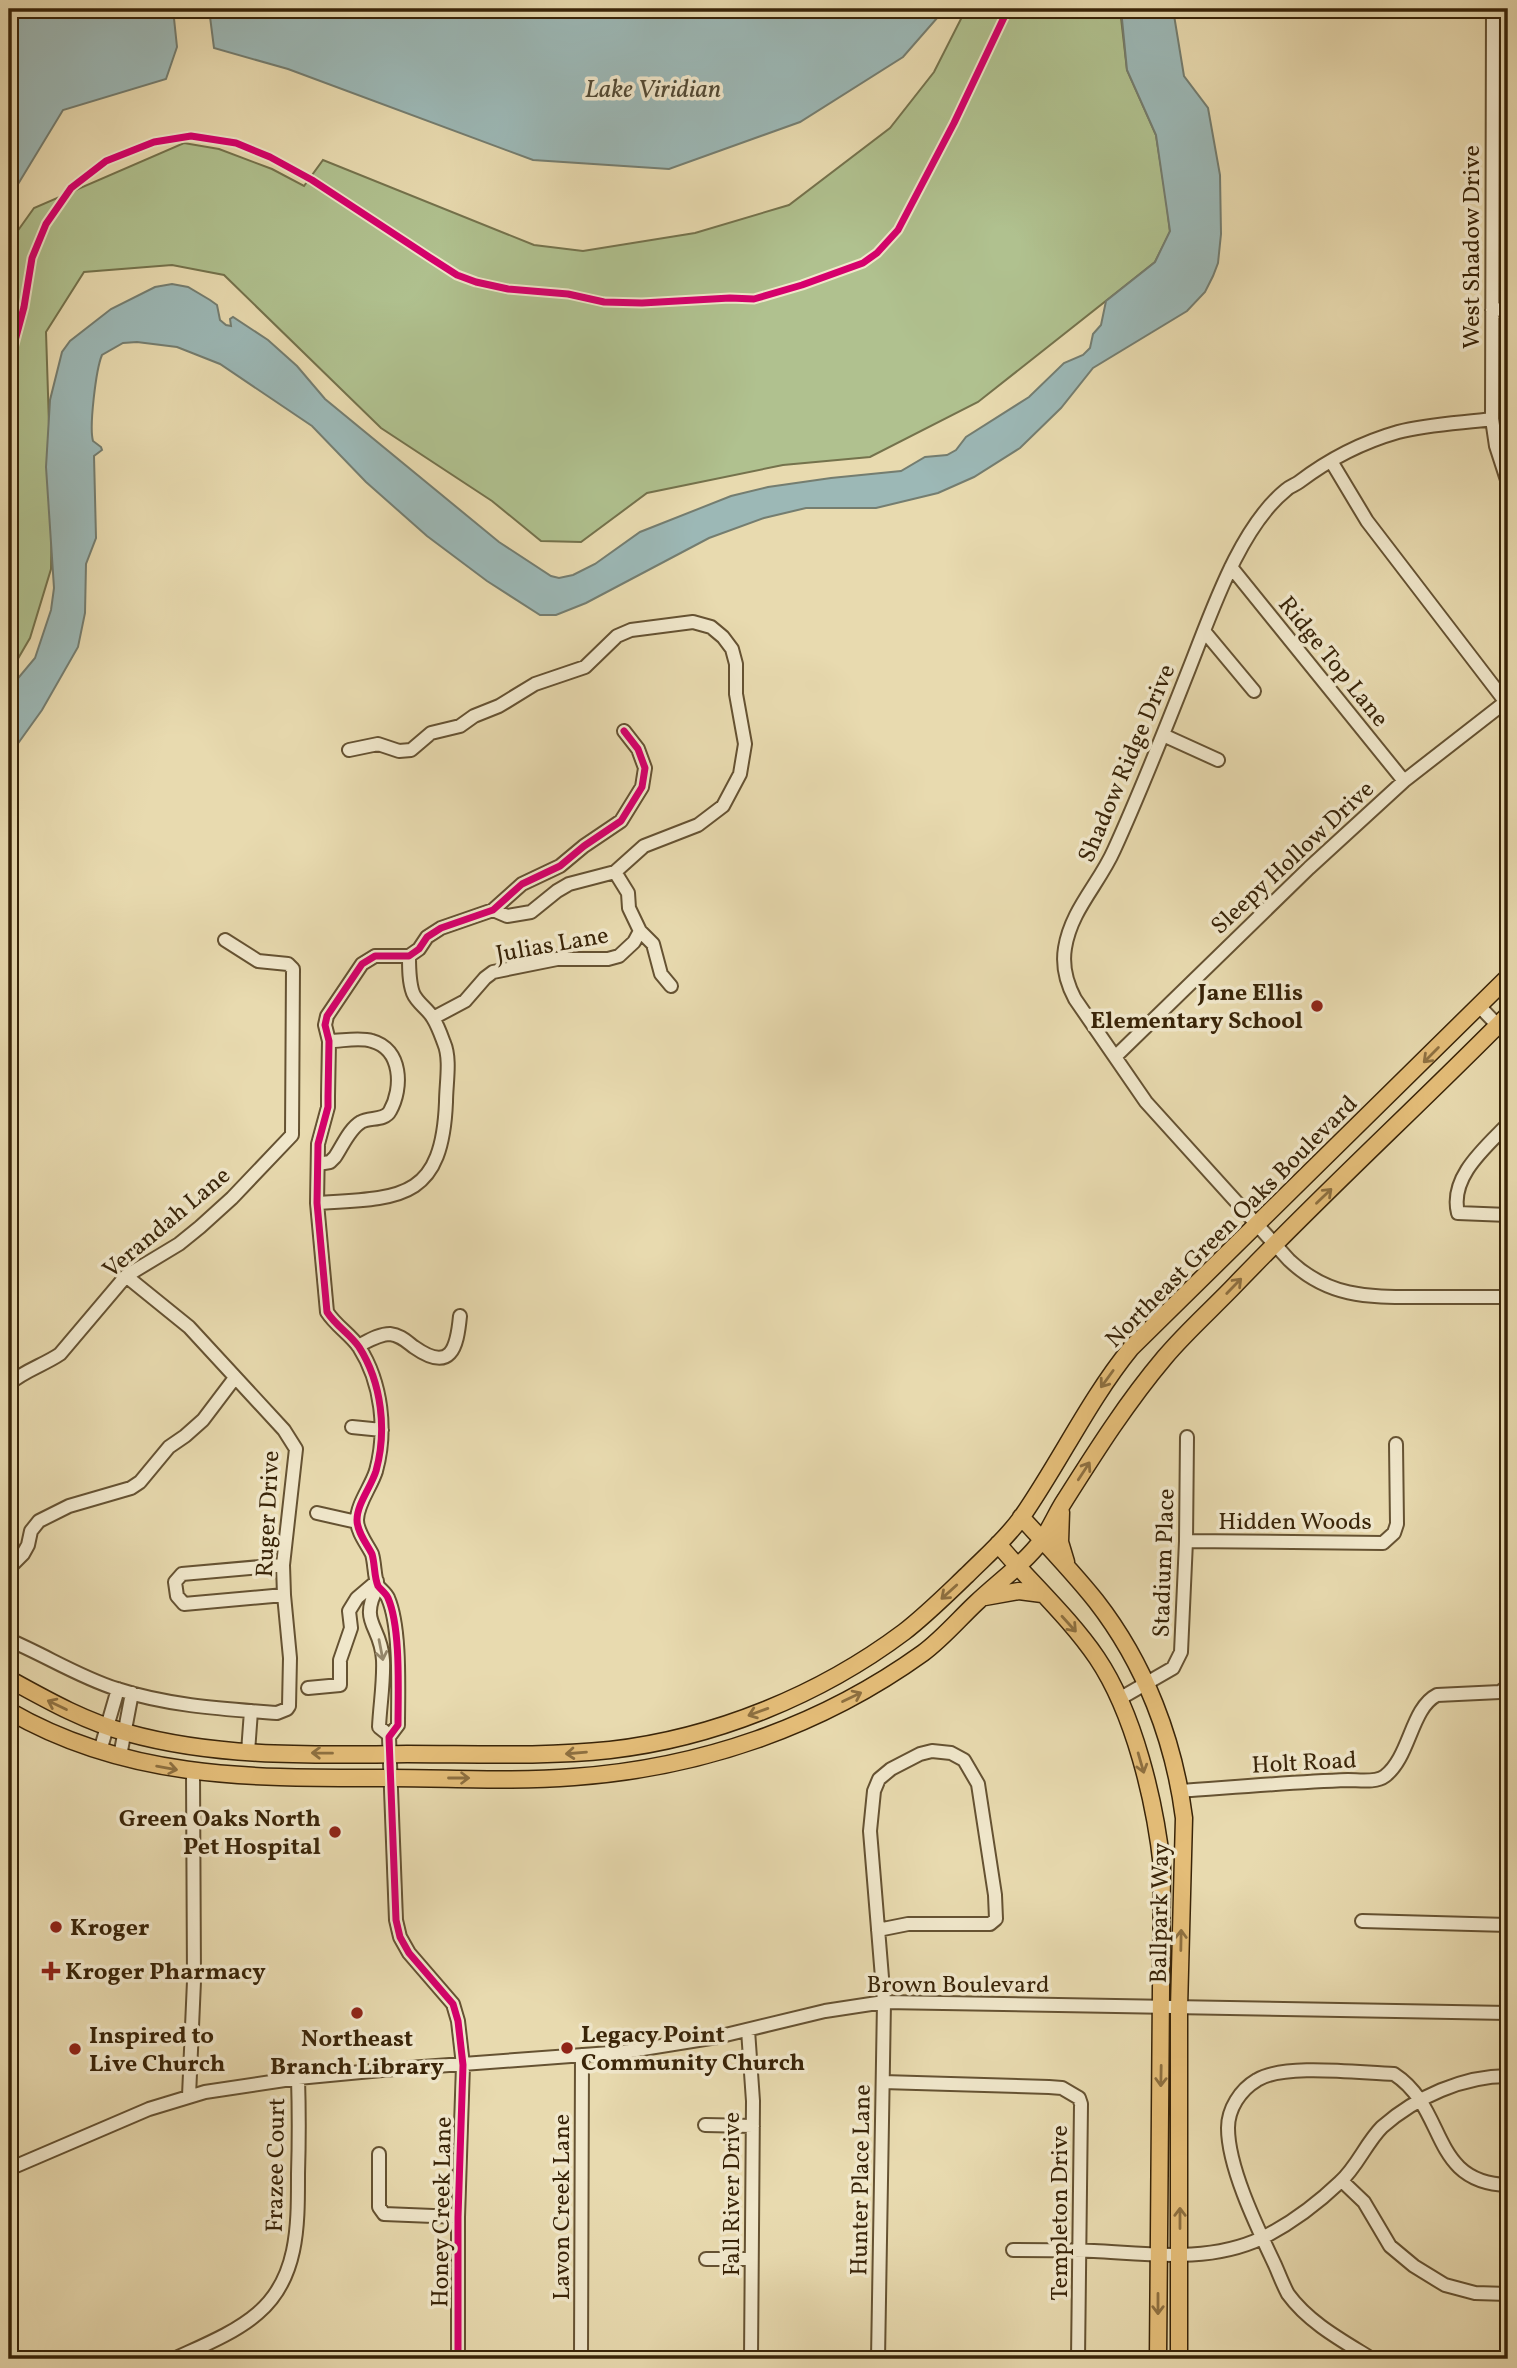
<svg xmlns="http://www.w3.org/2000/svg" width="1517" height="2368" font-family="Vollkorn,serif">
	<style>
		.green { fill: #b0c18f; stroke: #74724c; stroke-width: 2 }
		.water { fill: #9cb8b6; stroke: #747d70; stroke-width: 2 }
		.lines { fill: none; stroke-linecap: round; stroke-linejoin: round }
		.minor-casing { stroke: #655232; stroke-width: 16 }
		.major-casing { stroke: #392408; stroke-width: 19 }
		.minor { stroke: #f0e7cb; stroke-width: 12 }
		.major { stroke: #e4bd78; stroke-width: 16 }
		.cycleway-casing { stroke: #f0e7cb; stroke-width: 11 }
		.cycleway { stroke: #d6006c; stroke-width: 7 }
		.oneway { stroke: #8e7040 }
		.oneway2 { stroke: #94866a }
		.poi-dot { fill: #8f2418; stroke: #f0e7cb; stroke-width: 2.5 }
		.labels { text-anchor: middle; stroke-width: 7; stroke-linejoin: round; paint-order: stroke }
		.street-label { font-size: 24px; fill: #392408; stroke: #f0e7cb }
		.poi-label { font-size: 24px; font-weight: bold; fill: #392408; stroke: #f0e7cb; text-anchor: start }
		.water-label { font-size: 26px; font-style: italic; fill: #524934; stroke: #f0e7cb }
	</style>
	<rect width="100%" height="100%" fill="#e8daaf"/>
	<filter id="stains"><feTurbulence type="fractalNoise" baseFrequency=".00286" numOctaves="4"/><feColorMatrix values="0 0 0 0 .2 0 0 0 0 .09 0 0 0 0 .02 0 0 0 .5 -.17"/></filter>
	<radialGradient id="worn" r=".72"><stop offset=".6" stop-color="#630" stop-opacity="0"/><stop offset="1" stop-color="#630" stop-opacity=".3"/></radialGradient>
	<path class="green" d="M966,9h154l7,61 29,65 10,63 4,34 -15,30 -177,140 -108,55 -87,8 -136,28 -66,49 -40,-1 -49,-40 -111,-73 -157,-153 -52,-10 -88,7 -38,60 6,185 -1,52 -21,69 -21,36v-431l25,-35 150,-65 35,6 53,20 32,17 19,-26 211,85 49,6 112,-18 94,-28 101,-77 44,-56z"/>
	<path class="water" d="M9,9h164l4,38 -11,32 -103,31 -54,89z
		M209,9h736l-42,48 -103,65 -131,47 -136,-9 -245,-91 -74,-21z
		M1121,9h52l11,67 24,32 12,67 1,59 -3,29 -5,13 -8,16 -18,19 -94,57 -32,40 -41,40 -46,29 -36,16 -62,15h-70l-42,10 -55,20 -123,65 -30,12h-16l-53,-34 -60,-45 -61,-54 -54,-56 -92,-62 -43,-17 -40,-5 -14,1 -21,12c-6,14 -13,72 -9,86l8,6 1,3 -8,6 2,82 -10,26 -1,49 -7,34 -36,63 -33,46v-67l26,-31 16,-48 3,-22 -8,-121 4,-67 12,-48 8,-11 41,-32 44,-22 17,-3 16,3 22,13 7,5 3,15 6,5 5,1 -1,-7 3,-2 35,23 29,26 28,33 174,143 52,34 8,2 14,-3 22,-11 45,-32 91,-36 37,-9 63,-9 70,-7 24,-14 22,-2 9,-5 10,-13 63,-40 35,-34 19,-8 7,-7 3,-14 8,-9 5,-24 49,-39 15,-31 -14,-96 -29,-65z"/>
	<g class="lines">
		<defs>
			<path id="minor" d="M1493,9l-1,410 4,27 12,37
				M1492,310l16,-1
				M1492,419c-30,4 -64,5 -94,13 -35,10 -70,28 -99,50 -4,3 -9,4 -13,8 -47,38 -75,124 -97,179 -24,61 -48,122 -75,181 -15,34 -43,60 -49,98 -3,18 2,36 10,51l71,103 143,158c40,38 79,37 132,37 29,0 58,0 87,0
				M1331,461l36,60 141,184
				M1231,567l173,214
				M1204,631l50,60
				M1163,735l55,25
				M349,750l29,-6 21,7 12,-1 20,-17 29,-7 14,-10 25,-10 36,-22 50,-17 32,-31 14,-6 62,-8 18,5 12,10 9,12 4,15v30l9,50 -5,30 -17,32 -25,19 -54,21 -29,26 -46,12 -12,7 -26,21 -24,4 -14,-6
				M615,872l13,21 1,15 11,23 13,13 8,30 10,12
				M1480,1007l28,29
				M433,1018l32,-17 20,-23 8,-6 64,-13h51l11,-3 15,-14 6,-11
				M1115,1057l194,-189 95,-87 104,-81
				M1508,1124c-22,23 -59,53 -50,89l50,2
				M318,1164l12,-2 5,-5c7,-10 14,-28 26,-35 8,-5 24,-1 29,-11 13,-23 12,-62 -18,-70 -12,-4 -30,0 -43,0
				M317,1203c83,-5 125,-2 129,-101 0,-18 5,-43 -2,-59 -3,-8 -6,-17 -11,-25 -5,-9 -16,-15 -20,-25 -4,-11 -4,-24 -4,-37
				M358,1346c10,-5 21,-12 32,-12 10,1 16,7 24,13 37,26 43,1 46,-31
				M9,1384c14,-13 35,-19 51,-30l66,-78 53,-32 21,-17 32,-29 60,-63 1,-166 -5,-5 -30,-3 -33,-21
				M352,1427l30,3
				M317,1513l40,9
				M1186,1541l197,2 11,-10 3,-9 -1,-80
				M283,1565l-101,9 -7,8 2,14 7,8 100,-9
				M9,1568l14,-14 5,-9 3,-14 8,-10 30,-15 62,-18 9,-6 29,-35 16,-11 18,-16 31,-41
				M378,1586c-20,38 3,38 5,74 1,22 -3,45 -4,67l10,8
				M9,1640c36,15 70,37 108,49 52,17 106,20 160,24l10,-4 2,-3 1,-48 -6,-63 -1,-30 13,-116 -12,-19 -95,-103 -63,-51
				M308,1688l32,-3v-25l11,-32 -2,-17 8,-13 20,-17
				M1119,1699l54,-31 8,-16 5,-111 1,-104
				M100,1751l18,-62
				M248,1752l3,-41
				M120,1756l12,-63
				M1180,1791c56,-4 112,-9 168,-11 11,0 28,3 37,-4 25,-19 26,-68 52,-81l63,-3 8,-6
				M1362,1921l146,4
				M748,2030l5,71 -2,258
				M883,2082l166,5 13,1 17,10 2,6 -3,255
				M189,2096l5,-115 -1,-209
				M705,2125l48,1
				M379,2154v53l5,7 74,3
				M9,2169l140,-60 56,-17 93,-14 84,-8 242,-18 93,-15 108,-26 59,-9 624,11
				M1342,2181l22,21 26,44 24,20 31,19 30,8 33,1
				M1013,2250c27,0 54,0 81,1 56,3 115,12 168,-13 28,-14 56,-35 78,-56 17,-15 26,-39 42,-55 34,-30 81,-51 126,-51
				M706,2259h45
				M174,2359c28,-13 61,-26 84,-46 41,-35 40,-89 40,-139 1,-32 1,-64 0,-96
				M458,2359v-142l5,-152 -5,-44 -5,-17 -44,-51 -9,-16 -4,-17 -7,-183 9,-12c0,-34 3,-97 -10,-127 -2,-5 -7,-8 -10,-12 -4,-9 -3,-22 -6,-32 -5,-10 -15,-22 -15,-34 0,-16 14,-33 19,-49 11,-40 6,-88 -17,-124 -9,-13 -23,-21 -32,-35l-10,-109 1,-59 10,-37v-11l1,-55 -4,-16 2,-9 35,-52 13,-8h34l10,-7 8,-12 14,-9 52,-18 29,-26 38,-18 24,-20 37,-25 21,-34 3,-19 -7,-19 -14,-18
				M581,2359l1,-304
				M878,2359l6,-357 -14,-171 4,-40 5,-12 12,-10 29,-15 12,-3 19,2 13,7 14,24 17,111 1,24 -6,5h-82l-30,6
				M1372,2359c-29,-18 -63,-36 -84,-65 -5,-9 -9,-20 -13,-29 -17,-36 -47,-97 -47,-137 0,-19 12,-38 29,-48 27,-17 103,-7 137,-6 54,35 35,109 114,111"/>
			<path id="major" d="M1061,1512l-1,30 6,20
				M1021,1517c26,28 52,55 75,84 49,63 78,139 88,217l-5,190v351
				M998,1544c32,38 71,73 99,114 37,55 58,143 65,209l-4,492
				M985,1597l34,-6 23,3
				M9,1679c38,21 77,43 119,54 90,25 186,22 279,21 68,0 136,3 203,-4 105,-12 210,-55 294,-118 22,-17 43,-38 63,-57 19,-19 39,-36 54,-57 39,-56 67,-117 110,-170l377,-371
				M9,1711c121,70 247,67 382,67 61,0 123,4 183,-1 126,-9 246,-50 349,-124 19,-14 36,-34 53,-50 22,-21 48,-39 66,-63 9,-13 15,-28 23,-40 31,-49 62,-98 100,-143 21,-25 47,-48 70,-72 88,-92 183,-179 273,-270"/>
		</defs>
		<use href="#minor" class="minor-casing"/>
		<use href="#major" class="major-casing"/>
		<use href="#minor" class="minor"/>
		<use href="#major" class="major"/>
		<defs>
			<path id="cycleway" d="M9,363l15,-56 8,-49 14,-34 25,-36 35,-27 48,-19 37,-6 45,7 34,14 42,23 117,77 28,18 19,7 32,7 60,5 36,8 38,1 88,-5 24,1 48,-14 61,-22 14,-10 21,-23 56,-107 54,-114
				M458,2359v-142l5,-152 -5,-44 -5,-17 -44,-51 -9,-16 -4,-17 -7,-183 9,-12c0,-34 3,-97 -10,-127 -2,-5 -7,-8 -10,-12 -4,-9 -3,-22 -6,-32 -5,-10 -15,-22 -15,-34 0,-16 14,-33 19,-49 11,-40 6,-88 -17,-124 -9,-13 -23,-21 -32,-35l-10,-109 1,-59 10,-37v-11l1,-55 -4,-16 2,-9 35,-52 13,-8h34l10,-7 8,-12 14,-9 52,-18 29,-26 38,-18 24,-20 37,-25 21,-34 3,-19 -7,-19 -14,-18"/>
		</defs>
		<use href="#cycleway" class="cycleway-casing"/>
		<use href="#cycleway" class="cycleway"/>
	</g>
	<defs><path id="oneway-shaft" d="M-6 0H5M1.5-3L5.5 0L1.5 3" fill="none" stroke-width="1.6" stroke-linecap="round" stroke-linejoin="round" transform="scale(1.75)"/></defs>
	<g class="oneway">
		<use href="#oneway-shaft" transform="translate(1431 1055) rotate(135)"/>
		<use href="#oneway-shaft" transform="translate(1324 1196) rotate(-44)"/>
		<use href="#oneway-shaft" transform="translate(1234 1286) rotate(-46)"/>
		<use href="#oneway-shaft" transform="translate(1107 1379) rotate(126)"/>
		<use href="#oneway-shaft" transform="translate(1084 1471) rotate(-57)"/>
		<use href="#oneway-shaft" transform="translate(949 1592) rotate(138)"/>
		<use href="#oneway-shaft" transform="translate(1069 1624) rotate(48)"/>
		<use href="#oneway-shaft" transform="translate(852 1697) rotate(-26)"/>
		<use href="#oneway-shaft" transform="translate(57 1705) rotate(-154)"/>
		<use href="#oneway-shaft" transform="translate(758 1712) rotate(160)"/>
		<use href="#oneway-shaft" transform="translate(322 1753) rotate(-179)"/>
		<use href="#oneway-shaft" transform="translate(576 1753) rotate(175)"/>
		<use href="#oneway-shaft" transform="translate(1141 1763) rotate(74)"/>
		<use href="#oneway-shaft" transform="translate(167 1768) rotate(10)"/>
		<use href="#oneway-shaft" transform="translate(459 1778)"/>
		<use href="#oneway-shaft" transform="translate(1181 1940) rotate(-89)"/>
		<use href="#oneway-shaft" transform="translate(1161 2076) rotate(91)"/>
		<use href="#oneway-shaft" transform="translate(1180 2218) rotate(-90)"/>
		<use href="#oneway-shaft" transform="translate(1158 2304) rotate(90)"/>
	</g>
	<use class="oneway2" href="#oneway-shaft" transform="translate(381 1650) rotate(79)"/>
	<g class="poi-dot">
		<circle cx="1317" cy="1006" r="7"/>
		<circle cx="335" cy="1832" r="7"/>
		<circle cx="56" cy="1927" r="7"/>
		<path d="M47.5 1960.5h7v7h7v7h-7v7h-7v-7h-7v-7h7z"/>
		<circle cx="357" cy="2013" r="7"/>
		<circle cx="567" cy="2048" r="7"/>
		<circle cx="75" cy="2049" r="7"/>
	</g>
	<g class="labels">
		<g class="street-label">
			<text transform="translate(1471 247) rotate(-90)" y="8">West Shadow Drive</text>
			<text transform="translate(1334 661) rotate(51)" y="8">Ridge Top Lane</text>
			<text transform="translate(1126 763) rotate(-67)" y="8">Shadow Ridge Drive</text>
			<text transform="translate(1292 857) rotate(-43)" y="8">Sleepy Hollow Drive</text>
			<text transform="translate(552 944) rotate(-10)" y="8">Julias Lane</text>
			<text transform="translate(1231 1221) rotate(-45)" y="8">Northeast Green Oaks Boulevard</text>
			<text transform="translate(166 1222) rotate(-40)" y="8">Verandah Lane</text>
			<text transform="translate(267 1514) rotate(-87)" y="8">Ruger Drive</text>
			<text x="1295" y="1529">Hidden Woods</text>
			<text transform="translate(1163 1563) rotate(-88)" y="8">Stadium Place</text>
			<text transform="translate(1304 1762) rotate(-3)" y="8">Holt Road</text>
			<text transform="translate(1159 1913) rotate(-89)" y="8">Ballpark Way</text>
			<text x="958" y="1992">Brown Boulevard</text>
			<text transform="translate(275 2165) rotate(-89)" y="8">Frazee Court</text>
			<text transform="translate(860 2180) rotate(-89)" y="8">Hunter Place Lane</text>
			<text transform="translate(731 2194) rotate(-90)" y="8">Fall River Drive</text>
			<text transform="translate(561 2207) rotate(-90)" y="8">Lavon Creek Lane</text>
			<text transform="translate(441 2212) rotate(-89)" y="8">Honey Creek Lane</text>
			<text transform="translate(1059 2213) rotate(-90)" y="8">Templeton Drive</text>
		</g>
		<g class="poi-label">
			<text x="1303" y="1000" text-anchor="end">Jane Ellis<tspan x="1303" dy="28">Elementary School</tspan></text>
			<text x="321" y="1826" text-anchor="end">Green Oaks North<tspan x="321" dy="28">Pet Hospital</tspan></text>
			<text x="70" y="1935">Kroger</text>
			<text x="65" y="1979">Kroger Pharmacy</text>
			<text x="581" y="2042">Legacy Point<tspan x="581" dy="28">Community Church</tspan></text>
			<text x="89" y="2043">Inspired to<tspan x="89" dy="28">Live Church</tspan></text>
			<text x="357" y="2046" text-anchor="middle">Northeast<tspan x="357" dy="28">Branch Library</tspan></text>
		</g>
		<g class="water-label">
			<text x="653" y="97">Lake Viridian</text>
		</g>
	</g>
	<rect width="1517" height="2368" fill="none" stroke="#e8daaf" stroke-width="35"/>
	<rect x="10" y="10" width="1496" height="2347" fill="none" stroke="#392408" stroke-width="3.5"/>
	<rect x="18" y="18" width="1482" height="2333" fill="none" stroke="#392408" stroke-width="2"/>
	<rect width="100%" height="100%" filter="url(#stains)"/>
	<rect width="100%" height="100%" fill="url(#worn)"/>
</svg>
